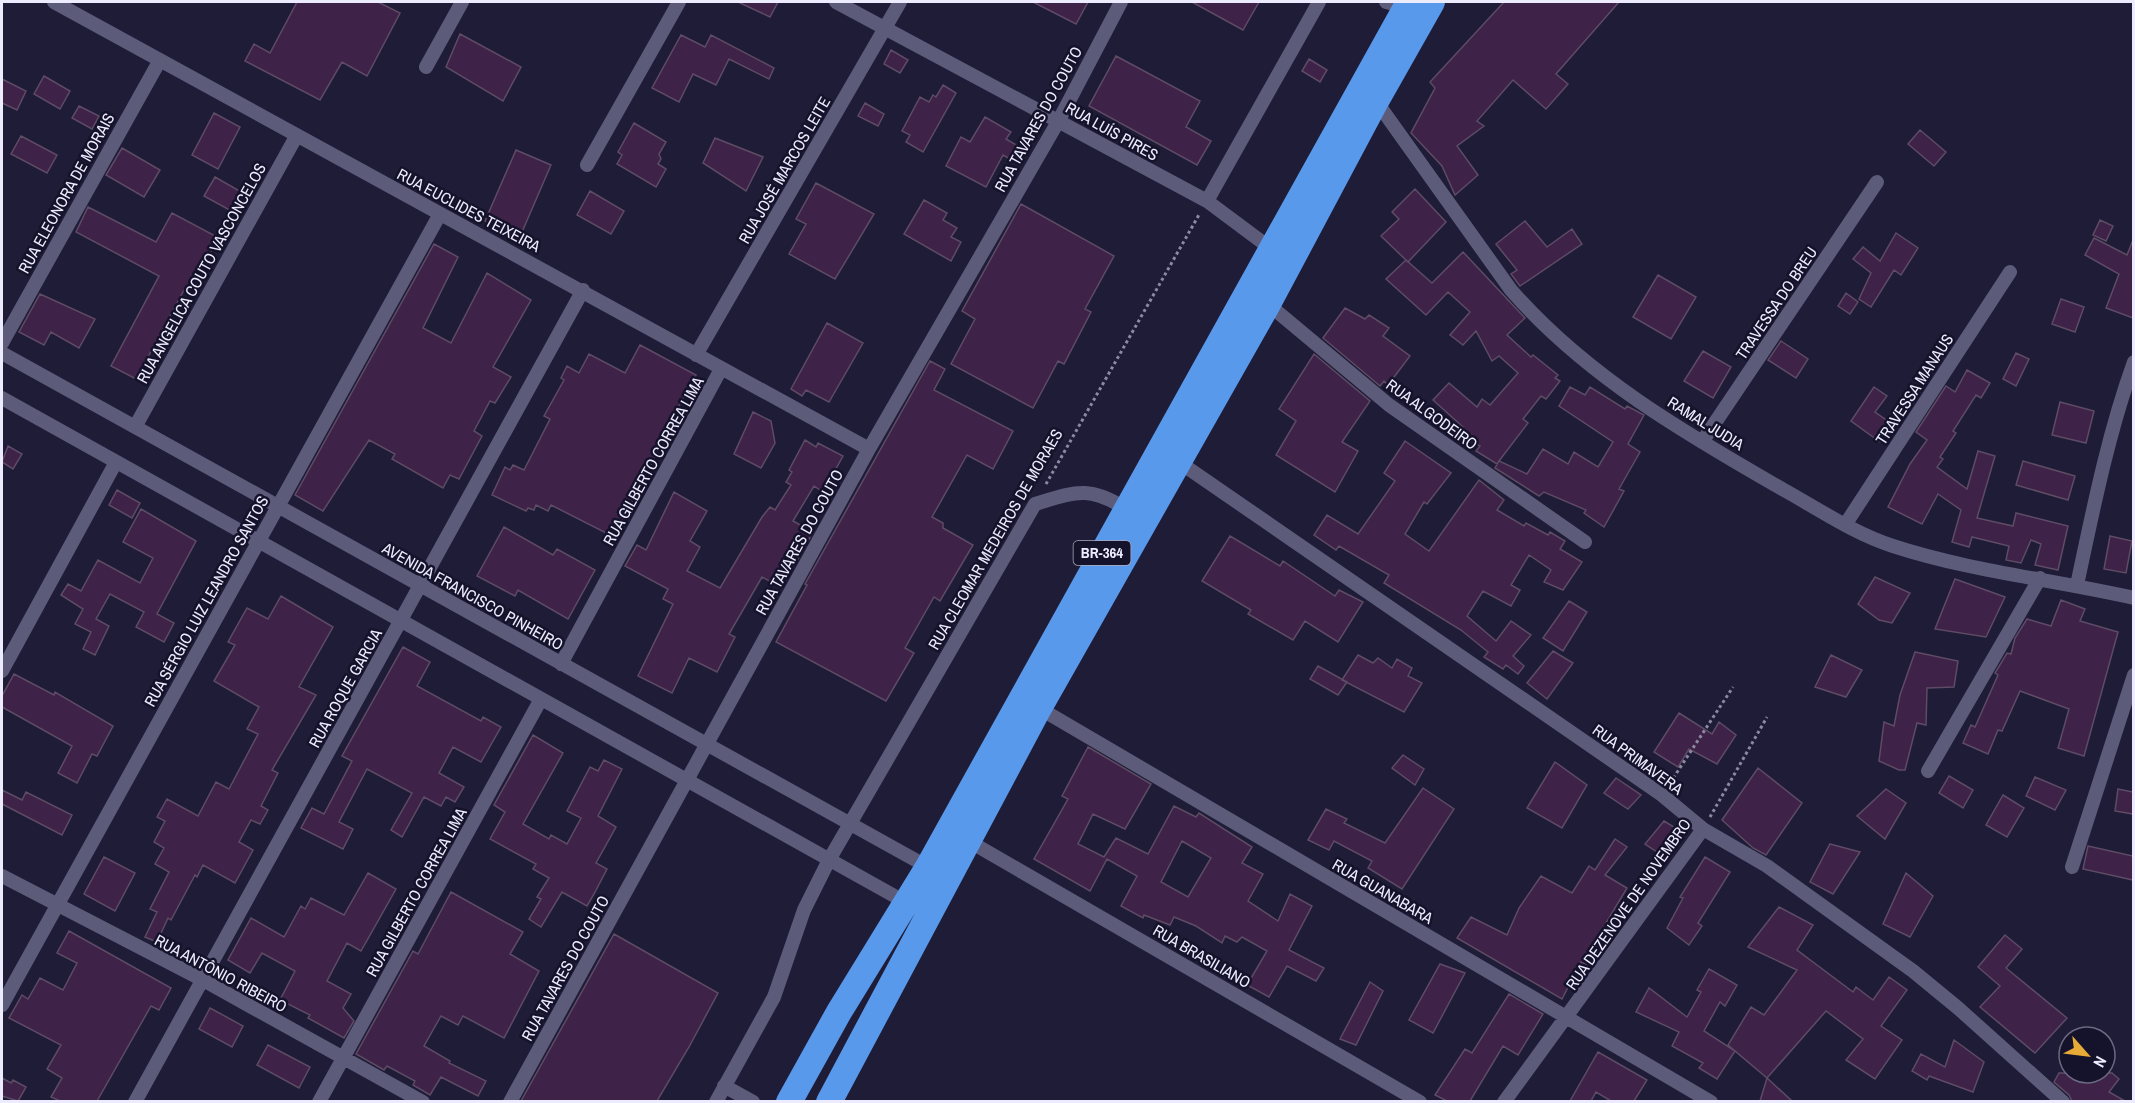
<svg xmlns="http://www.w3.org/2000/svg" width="2135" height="1103" font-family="'Archivo Narrow',sans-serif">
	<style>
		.building { fill: #3e2248; stroke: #5e4b65; stroke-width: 1.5; fill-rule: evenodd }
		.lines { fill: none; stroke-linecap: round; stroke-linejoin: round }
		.path { stroke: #8b8aa0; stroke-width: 3; stroke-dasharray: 3 3; stroke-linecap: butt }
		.street { stroke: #5c5b7a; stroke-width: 14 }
		.highway { stroke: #5999ec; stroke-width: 26 }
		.labels { text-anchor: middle; stroke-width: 5; stroke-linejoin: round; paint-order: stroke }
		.shield { fill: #15122b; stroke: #acabbf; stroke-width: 1.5 }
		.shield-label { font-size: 15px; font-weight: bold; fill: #edecff }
		.street-label { font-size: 16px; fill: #edecff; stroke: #15122b }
	</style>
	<rect width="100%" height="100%" fill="#1e1c36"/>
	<path class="building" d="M297,2h81l22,11 -33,63 -25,-14 -22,38 -75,-39 9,-17 16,9z
		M738,2h40l-8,15z
		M1033,2h55l-12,22z
		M1192,2h67l-16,28z
		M1504,2h115l-63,72 12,10 -22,25 -33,-29 -36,41 7,5 -27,20 21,29 -23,20 -13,-29 -31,-33 24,-45 -5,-6z
		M460,34l61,33 -18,34 -57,-34z
		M681,35l24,12 6,-12 63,33 -5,11 -40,-20 -13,26 -23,-11 -14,28 -27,-14z
		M891,50l17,10 -8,13 -16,-9z
		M1116,56l84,45 -14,26 25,14 -14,24 -108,-59z
		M1309,59l18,11 -7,12 -18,-11z
		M44,76l26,15 -10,18 -26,-15z
		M2,79l24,12 -9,19 -15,-7z
		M943,85l13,8 -33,59 -17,-10 4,-7 -8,-4 18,-34 9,5 4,-7 3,2z
		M865,103l19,11 -6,12 -20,-10z
		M79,106l20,10 -7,13 -20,-11z
		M214,113l26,14 -22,42 -26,-14z
		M985,117l26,15 -5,7 12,7 -8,13 -7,-4 -17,32 -40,-21 15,-29 9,5z
		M634,123l32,19 -7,12 2,5 -3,5 8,5 -10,18 -39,-23 5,-9 -4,-3z
		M1920,130l26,22 -12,14 -26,-22z
		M21,136l36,19 -10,18 -36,-19z
		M715,138l48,19 -17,34 -43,-28z
		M122,148l38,22 -16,27 -38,-22z
		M516,150l35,15 -32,74 -34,-18z
		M215,177l28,16 -10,19 -29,-16z
		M816,183l58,31 -39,65 -46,-25 17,-30 -10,-5z
		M1415,189l31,33 -38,40 -27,-26 18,-17 -7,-7z
		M590,191l34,20 -13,23 -34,-19z
		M924,200l23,13 -4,7 14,8 -6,9 10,5 -10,19 -47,-27z
		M1021,204l93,52 -29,53 6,3 -27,52 -6,-3 -25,47 -82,-44 24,-45 -13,-8z
		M88,207l68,35 16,-29 47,25 -32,54 -3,-2 -48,89 -25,-13 48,-90 -83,-44z
		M2100,220l13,6 -7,15 -13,-6z
		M1525,221l22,26 25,-18 10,15 -62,42 -9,-12 6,-4 -21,-26z
		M1896,233l22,15 -17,27 -7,-5 -23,37 -12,-8 12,-26 -18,-14 10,-12 17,14z
		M2094,238l33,17 6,-15v78l-27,-10 13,-34 -34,-19z
		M434,244l24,13 -35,71 28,15 36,-70 44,27 -38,67 18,10 -16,26 -5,-2 -16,30 8,5 -23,43 -9,-4 -7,13 -51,-29 3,-5 -26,-14 -46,71 -28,-16z
		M1463,252l62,66 -18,17 24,22 2,-2 25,20 -3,3 5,3 -14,18 -5,-3 -18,23 5,4 -29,38 28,13 16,-25 25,15 6,-12 24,15 15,-25 -54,-36 11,-19 15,8 5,-8 35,22 2,-3 17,9 -16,29 12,8 -21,37 5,2 -20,36 -20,-14 2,-3 -42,-18 -5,4 -44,-28 4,-7 -2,3 -21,-13 4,-5 -22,-12 5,-7 -30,-27 16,-17 28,24 5,-8 8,6 28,-32 -19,-17 -7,5 -16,-30 -13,14 -13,-10 20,-23 -22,-20 -22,23 -40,-36 20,-19 26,23z
		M1658,275l38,22 -25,42 -38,-22z
		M1846,293l12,9 -8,12 -12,-8z
		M40,294l55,25 -16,29 -28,-16 -7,13 -25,-13z
		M2061,299l23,8 -9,25 -23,-8z
		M1345,308l20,11 4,-4 20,13 -6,8 27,20 -22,29 -4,-4 -4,5 -57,-48z
		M827,323l36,20 -34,59 -23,-12 -4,6 -11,-7z
		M1781,341l27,18 -12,19 -28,-18z
		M640,345l56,30 -39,71 3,1 -46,90 -63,-32 -3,6 -12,-6 -2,5 -6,-2 -2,3 -34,-16 13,-28 5,3 3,-5 11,5 26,-51 -6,-3 20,-36 -3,-2 6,-12 12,7 10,-19 36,19z
		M1703,351l28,16 -18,31 -29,-17z
		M2016,353l13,6 -13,27 -13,-7z
		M1314,354l56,47 -28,41 16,9 -23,41 -59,-37 20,-34 -17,-12z
		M930,361l15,8 -11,21 79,41 -20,38 -26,-14 -35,62 11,6v5l30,17 -33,56 -6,-4 -29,51 9,5 -28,48 -110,-59 31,-57 -2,-1z
		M1967,370l23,13 -9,15 -5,-3 -23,36 3,2 -16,24 3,2 -6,8 30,22 11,-38 17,5 -18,62 36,8 3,-13 52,13 -10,44 -23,-5 6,-21 -10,-4 -10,23 -15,-3 3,-14 -37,-9 -3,10 -17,-5 9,-32 -23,-16 -16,30 -34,-17 22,-43 17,-24 -11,-8 30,-46 9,6z
		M1874,387l13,9 -12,16 17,12 -12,18 -29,-21z
		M2060,402l34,9 -8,32 -34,-8z
		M753,412l18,9 4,22 -14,25 -27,-14z
		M805,440l11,7 2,-4 25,13 -20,36 -9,-6 -21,35 20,11 -15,27 -8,-5 -17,29 -11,-6 -33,57 6,3 -18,35 -28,-14 -17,35 -34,-17 35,-72 -10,-5 5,-10 -43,-23 12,-21 9,5 28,-58 33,19 -17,30 10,6 -13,24 33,17 42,-71 8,-10 5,3 16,-25 -5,-3 6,-10 -3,-2z
		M1405,441l46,32 -24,31 -3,-2 -19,32 24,17 50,-71 25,20 -7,10 27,16 2,-3 22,12 2,-3 15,9 -5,8 22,13 -19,28 -19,-8 7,-12 -22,-15 -18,30 9,5 -9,16 -28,-15 -16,25 29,25 15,-20 20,14 -18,21 11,10 -6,8 -12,-9 -3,4 -19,-12 4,-5 -27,-22 -77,-47 5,-8 -50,-29 -3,4 -22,-15 13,-20 31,19 37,-53 -11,-8z
		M8,446l14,8 -9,15 -11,-7z
		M2023,461l52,15 -7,24 -52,-15z
		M117,490l23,13 -8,15 -23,-13z
		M141,509l55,32 -39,73 17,9 -10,19 -28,-15 8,-15 -34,-18 -14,25 13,7 -14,29 -12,-6 8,-17 -16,-8 8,-15 -22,-14 7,-11 13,7 17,-31 42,23 13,-25 -30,-16z
		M504,527l49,28 4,-6 38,21 -27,49 -50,-29 -3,6 -38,-20z
		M1230,536l50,30 3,-5 52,35 4,-6 24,12 -25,40 -33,-21 -12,19 -45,-26 3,-4 -49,-29z
		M2110,536l22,5 -6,32 -22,-4z
		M1875,577l35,16 -18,30 -13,-3 -21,-16z
		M1955,579l50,18 -19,40 -51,-8z
		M281,596l52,31 -34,60 17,8 -44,75 6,3 -17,33 7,4 -8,14 -9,-4 -12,22 14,8 -18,33 -32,-18 -6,12 -2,-2 -24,45 -3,-2 -11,24 -12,-5 12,-25 -7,-3 19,-37 -14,-8 9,-16 -10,-6 11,-21 -8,-4 10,-18 31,17 18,-34 13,7 29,-55 -11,-5 12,-22 -45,-26 21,-36 -7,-3 19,-34 21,11z
		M2061,600l24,9 -5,12 38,11 -34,124 -26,-8 11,-39 -49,-18 -18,40 -4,-1 -10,24 -25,-11 8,-18 4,2 23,-52 -3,-2 12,-20 4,1 4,-16 12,-19 24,7z
		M1569,601l18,11 -24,39 -20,-13z
		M403,647l27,15 -13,24 64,35 2,-4 18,10 -20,35 -28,-15 -14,26 25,14 -9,15 -9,-5 -5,9 -17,-9 -22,40 -11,-7 21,-37 -45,-24 -28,53 14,7 -10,20 -42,-21 11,-20 12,6 28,-53 -10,-5z
		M1553,651l20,12 -26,36 -20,-16z
		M1915,652l43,9 -4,26 -27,1 -1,37 -9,-2 -12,47h-6l-20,-9 5,-39 10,4 6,-31z
		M1358,655l15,8 5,-5 14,10 5,-9 15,9 -4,8 14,7 -18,29 -62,-32z
		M1831,655l31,15 -16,27 -31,-10z
		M1318,666l29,16 -9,13 -28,-16z
		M14,674l40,21 1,-3 58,34 -16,30 -5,-2 -15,29 -19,-10 14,-27 -70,-39v-11z
		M1679,713l33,21 7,-12 17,13 -19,29 -28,-15 -11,18 -24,-15z
		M533,735l30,18 -40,71 26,15 2,-4 16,9 14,-26 -14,-7 23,-44 8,4 6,-11 18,9 -24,47 18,11 -20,36 11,6 -13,25 -7,12 -25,-14 -21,35 -12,-8 12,-20 -4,-2 12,-19 -16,-9 3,-5 -46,-25 15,-27 -11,-7z
		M1088,747l63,37 -26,45 -32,-15 -15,30 26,13 12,-19 32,16 26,-48 22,11 3,-4 53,34 -10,16 21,11 -15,27 30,20 12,-27 22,12 -23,44 35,18 -8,13 -29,-15 -18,31 -22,-12 20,-34 -25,-14 -5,5 -12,-6 -3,7 -26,-17 -22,-9 -4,8 -26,-10 -1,3 -22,-12 16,-30 -30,-17 -17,32 -56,-32 34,-60 -6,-3zM1182,841l29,17 -23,39 -27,-15z
		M1403,755l21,14 -9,16 -23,-17z
		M1555,762l32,23 -25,43 -35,-20z
		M1758,768l44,35 -36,52 -13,-7 -31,-28z
		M1949,776l24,14 -10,18 -24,-15z
		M2035,777l31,13 -11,20 -29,-14z
		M1616,778l25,17 -13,14 -24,-16z
		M1423,788l31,21 -52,80 -34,-21 4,-7 -38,-20 -5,9 -21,-10 18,-31 21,10 -3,4 41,20z
		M1886,789l20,14 -21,36 -28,-23z
		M2118,789l15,3v22l-18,-3z
		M2,790l20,10 4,-8 46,23 -10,20 -60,-31z
		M2003,795l21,13 -17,29 -21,-12z
		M1664,821l13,8 -17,25 -15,-10z
		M1615,839l12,8 -22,28 22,13 -21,35 5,3 -9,17 -15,22 -6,-3 -19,37 -105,-61 14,-21 36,18 12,-27 22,-32 31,17 17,-27 6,4z
		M1830,844l30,8 -27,42 -23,-12z
		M2088,846l45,10v24l-50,-11z
		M104,857l31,16 -20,38 -31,-17z
		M1705,857l25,15 -32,51 4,3 -13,19 -22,-17 16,-30 -3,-1z
		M368,873l28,16 -35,62 -14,-8 -20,38 24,13 -8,14 11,13 -10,17 -36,-20 2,-3 -30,-15 15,-29 -33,-18 -12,20 -22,-13 23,-42 33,19 17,-31 4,3 6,-11 33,17z
		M1906,873l27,23 -23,41 -27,-13z
		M451,892l72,40 -13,22 29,17 -35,67 -41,-22 -5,9 -17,-9 -17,30 26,15 -1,2 37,18 -8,15 -37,-19 -11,18 -17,-10 2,-4 -28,-15 -3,4 -28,-16 57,-103 5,3z
		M1779,907l34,18 -16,25 56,42 3,-5 17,13 16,-23 18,13 -26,36 21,14 -27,39 -29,-19 17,-21 -37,-28 -59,67 -39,-33 23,-38 13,8 33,-45 -49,-23z
		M69,931l102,57 -12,22 -8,-4 -54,95h-37l-9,-4 11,-19 -15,-9 14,-24 -52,-27 13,-23 6,4 12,-21 23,12 14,-27 -20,-10z
		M614,934l104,59 -29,54 -32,54h-136z
		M2005,935l17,14 -16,19 61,50 -32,35 -55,-46 20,-21 -22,-19z
		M1440,964l25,9 -32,60 -24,-13z
		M1709,969l28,16 -12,21 -5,-4 -16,29 31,20 -18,28 -18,-11 4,-5 -31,-17 7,-14 -43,-20 13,-24 38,29 14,-25 -4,-2z
		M1370,982l13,9 -27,54 -16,-6z
		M1509,994l34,20 -25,41 -15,-9 -33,55h-23l-12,-6 30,-46 7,4z
		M210,1008l33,18 -11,21 -33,-18z
		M1954,1040l30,22 -11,30 -44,-16 -2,4 -15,-9 9,-17 24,13z
		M268,1045l42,22 -11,21 -42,-23z
		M1598,1052l49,28 -13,21h-23l-15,-9 -5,9h-21z
		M2059,1073h53l7,6 -10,13 16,9h-53l-3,-6 -15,-13z
		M2,1078l9,5 2,-3 13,7 -8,14 -16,-5z
		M1767,1078l25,23h-32z"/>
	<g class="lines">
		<path class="path" d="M1046,484l154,-271
			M1670,783l63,-96
			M1710,817l57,-100"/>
		<path class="street" d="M54,2l815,447
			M836,2l371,199 63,47
			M1386,2l20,5
			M426,67l36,-65
			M1376,101l135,189c75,86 175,144 273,200 36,20 71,44 109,56 76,25 162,34 241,52
			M587,165l92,-163
			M1207,201l112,-199
			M1268,304l121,101 196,137
			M2,343l158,-283
			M2,353l926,514
			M696,355l204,-353
			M2,398l905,505
			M135,427l162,-292
			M1702,442l175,-260
			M1179,462l483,333 41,34 64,37 146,105 45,37 105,94
			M1845,525l165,-253
			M2077,585c16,-75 31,-151 57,-223
			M561,664l160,-295
			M2,671l114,-209
			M1039,708l672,394
			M1928,771l112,-193
			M967,840l453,262
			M2072,867l62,-192
			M2,876l201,104 220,122
			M2,1005l438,-791
			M724,1086l29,16
			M135,1102l448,-812
			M319,1102l222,-403
			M510,1102l359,-653 190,-329 62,-118
			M716,1102l58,-105 30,-87 25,-50 206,-356c40,-12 54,-19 91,5
			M1504,1102l199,-273"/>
		<path class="highway" d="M789,1102l50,-90 89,-145 481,-865
			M829,1102l210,-394 229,-404 108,-203 56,-99"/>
	</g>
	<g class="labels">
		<rect class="shield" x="1073.5" y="541" width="57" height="24" rx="4.5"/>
		<g class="shield-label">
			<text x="1102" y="558">BR-364</text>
		</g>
		<g class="street-label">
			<text transform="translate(1038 119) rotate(-61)" y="6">RUA TAVARES DO COUTO</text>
			<text transform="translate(1112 131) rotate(29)" y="6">RUA LUÍS PIRES</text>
			<text transform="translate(784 170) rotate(-60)" y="6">RUA JOSÉ MARCOS LEITE</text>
			<text transform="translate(66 193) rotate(-61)" y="6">RUA ELEONORA DE MORAIS</text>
			<text transform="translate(469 210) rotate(28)" y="6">RUA EUCLIDES TEIXEIRA</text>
			<text transform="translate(201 273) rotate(-61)" y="6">RUA ANGELICA COUTO VASCONCELOS</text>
			<text transform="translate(1776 303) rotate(-56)" y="6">TRAVESSA DO BREU</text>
			<text transform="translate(1914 389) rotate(-57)" y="6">TRAVESSA MANAUS</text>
			<text transform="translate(1432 414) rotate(36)" y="6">RUA ALGODEIRO</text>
			<text transform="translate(1706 423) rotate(32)" y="6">RAMAL JUDIA</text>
			<text transform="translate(653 461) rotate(-61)" y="6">RUA GILBERTO CORREA LIMA</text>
			<text transform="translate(995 539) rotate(-60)" y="6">RUA CLEOMAR MEDEIROS DE MORAES</text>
			<text transform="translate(799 542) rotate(-61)" y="6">RUA TAVARES DO COUTO</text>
			<text transform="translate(473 596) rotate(29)" y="6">AVENIDA FRANCISCO PINHEIRO</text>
			<text transform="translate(206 601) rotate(-61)" y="6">RUA SÉRGIO LUIZ LEANDRO SANTOS</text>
			<text transform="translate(345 688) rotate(-61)" y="6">RUA ROQUE GARCIA</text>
			<text transform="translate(1638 759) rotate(36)" y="6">RUA PRIMAVERA</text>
			<text transform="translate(1383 891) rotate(30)" y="6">RUA GUANABARA</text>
			<text transform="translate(416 892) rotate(-61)" y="6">RUA GILBERTO CORREA LIMA</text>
			<text transform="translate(1628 904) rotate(-55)" y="6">RUA DEZENOVE DE NOVEMBRO</text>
			<text transform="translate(1202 956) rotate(30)" y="6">RUA BRASILIANO</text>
			<text transform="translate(565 968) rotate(-61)" y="6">RUA TAVARES DO COUTO</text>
			<text transform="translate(221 973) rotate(28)" y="6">RUA ANTÔNIO RIBEIRO</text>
		</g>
	</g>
	<rect width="2135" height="1103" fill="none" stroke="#edecff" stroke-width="6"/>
	<g transform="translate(2087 1055) rotate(118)"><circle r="28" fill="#15122b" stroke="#6b6980" stroke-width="1.5"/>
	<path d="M0-4.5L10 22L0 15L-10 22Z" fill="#e8ab37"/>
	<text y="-9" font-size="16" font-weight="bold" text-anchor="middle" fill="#edecff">N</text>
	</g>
</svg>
